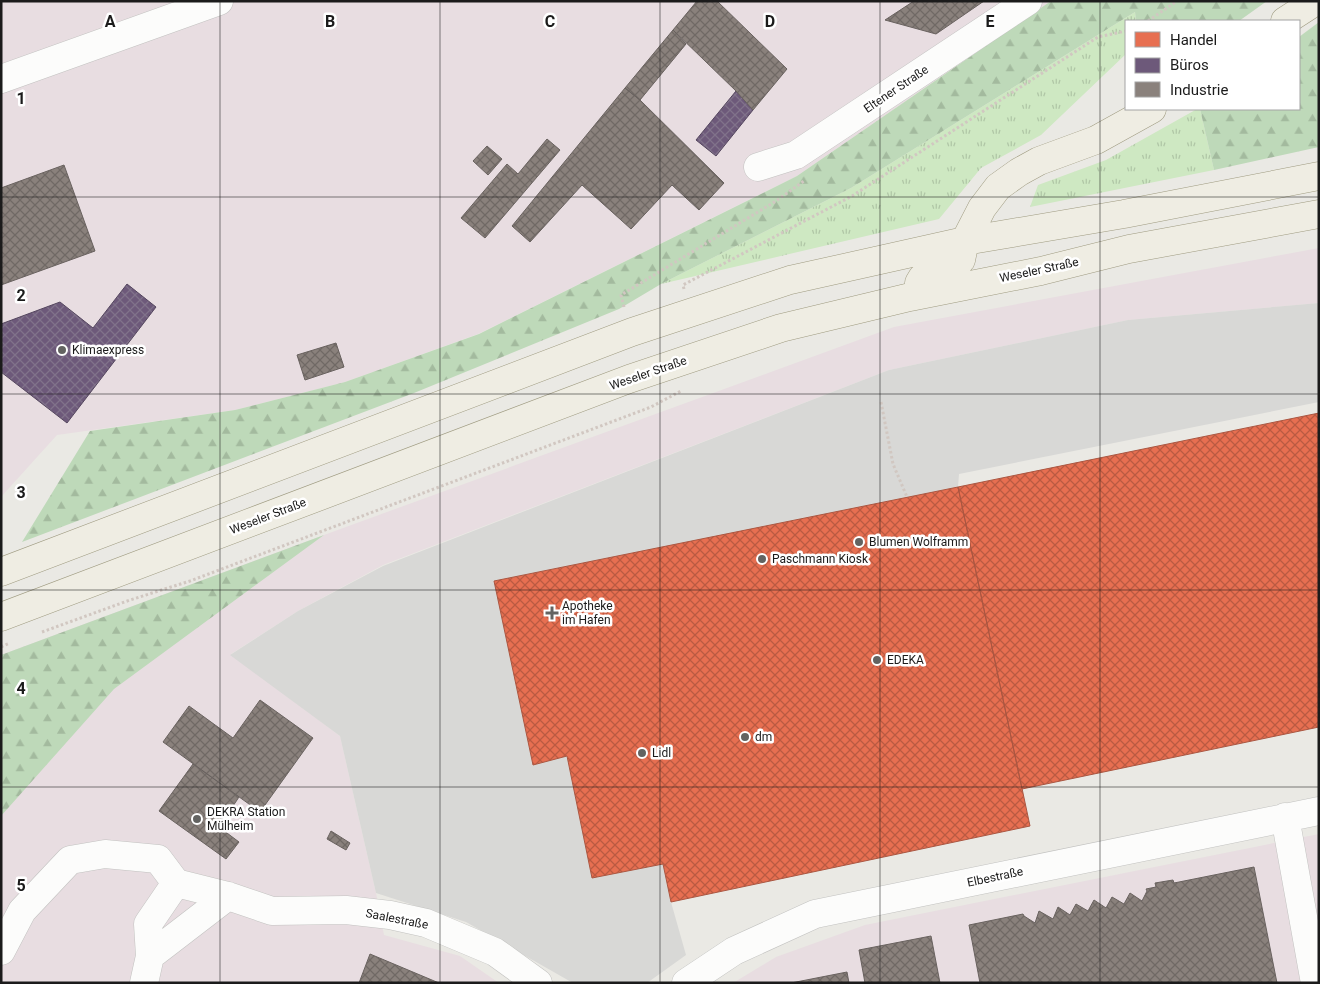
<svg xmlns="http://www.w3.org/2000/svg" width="1320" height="984" font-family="Roboto,sans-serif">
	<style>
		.industrial { fill: #e8dde1 }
		.grass { fill: url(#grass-tufts) }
		.forest { fill: url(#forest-firs) }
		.parking { fill: #d8d8d6 }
		.shops { fill: url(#shops-cross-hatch); stroke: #aa5641 }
		.offices { fill: url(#offices-cross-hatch); stroke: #54465e }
		.industry { fill: url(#industry-cross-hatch); stroke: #69625f }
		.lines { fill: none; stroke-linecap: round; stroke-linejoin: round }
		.minor-casing { stroke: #c2c2c0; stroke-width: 29 }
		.major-casing { stroke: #9f9b81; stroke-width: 29 }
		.path { stroke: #d1c7c1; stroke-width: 3; stroke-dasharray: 2.5 2.5; stroke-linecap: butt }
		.minor { stroke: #fcfcfb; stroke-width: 28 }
		.major { stroke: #efede3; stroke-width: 28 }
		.grid { fill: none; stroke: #1b1b1b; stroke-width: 1; stroke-opacity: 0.55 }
		.poi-dot { fill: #636361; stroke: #fff; stroke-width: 2 }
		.labels { text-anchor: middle; stroke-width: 5; stroke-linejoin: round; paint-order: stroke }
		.street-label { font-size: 12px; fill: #1b1b1b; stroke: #fff }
		.poi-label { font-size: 12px; fill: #1b1b1b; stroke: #fff; text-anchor: start }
		.grid-label { font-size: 16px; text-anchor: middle; font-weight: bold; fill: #1b1b1b; stroke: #fff; stroke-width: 5; stroke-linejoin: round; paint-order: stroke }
	</style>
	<defs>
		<pattern id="grass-tufts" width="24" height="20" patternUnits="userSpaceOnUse" patternTransform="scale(1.25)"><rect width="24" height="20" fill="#cee8c2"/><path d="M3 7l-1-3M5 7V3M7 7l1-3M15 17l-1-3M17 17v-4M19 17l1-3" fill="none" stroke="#b0c6a6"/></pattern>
		<pattern id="forest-firs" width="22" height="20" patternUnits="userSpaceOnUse" patternTransform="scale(1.25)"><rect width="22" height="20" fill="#bed9b9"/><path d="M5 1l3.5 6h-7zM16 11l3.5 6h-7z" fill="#a3ba9e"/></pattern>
		<pattern id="shops-cross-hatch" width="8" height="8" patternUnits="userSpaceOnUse" patternTransform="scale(1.25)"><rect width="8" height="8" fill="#e76f51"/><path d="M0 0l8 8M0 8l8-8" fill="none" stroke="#ba5a42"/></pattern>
		<pattern id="offices-cross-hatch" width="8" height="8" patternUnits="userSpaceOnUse" patternTransform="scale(1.25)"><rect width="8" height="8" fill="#6d597a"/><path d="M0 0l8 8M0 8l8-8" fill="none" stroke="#80728a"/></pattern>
		<pattern id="industry-cross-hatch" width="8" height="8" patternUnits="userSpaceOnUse" patternTransform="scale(1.25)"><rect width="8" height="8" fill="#8a817c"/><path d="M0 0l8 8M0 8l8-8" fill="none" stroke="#706965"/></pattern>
	</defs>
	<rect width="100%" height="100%" fill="#eae9e4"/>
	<path class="industrial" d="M1,1h1050l-254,175 -319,158 -133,48 -110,28 -178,25 -56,62z
		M1319,248v55l-191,17 -239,50 -506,195 -85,46 -67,43 109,82 36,157 8,42 76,21 39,27h-498v-328l323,-120 570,-208z
		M1319,834v149h-586l43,-26 89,-32z"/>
	<path class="grass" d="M1135,12l1,9h-10v33l-85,81 -60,33 -42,51 -278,65 190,-96z
		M1197,109h3l14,61 -184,37 8,-22 68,-25z"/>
	<path class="forest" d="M1051,1h216l-28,20h-103l-1,-9 -284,176 -190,96 -42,25 -205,84 -392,149 68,-111 145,-21 110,-28 134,-48 318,-158z
		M1319,22v125l-105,23 -14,-61h99v-72z
		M324,535l-210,154 -113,127v-161z"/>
	<path class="parking" d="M1319,303v99l-360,72 -1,13 -463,94 38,184 34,-9 25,122 71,-14 8,38 15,53 -39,28h-74l-107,-61 -90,-29 -36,-157 -110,-81 68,-44 85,-45 506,-196 239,-50z"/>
	<path class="shops" d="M1319,413v314l-297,62 -64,-302z
		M958,487l72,339 -359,76 -8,-38 -71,14 -25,-122 -34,9 -39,-184z"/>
	<path class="offices" d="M736,91l17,19 -37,46 -20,-16z
		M127,284l29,23 -89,116 -66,-51v-48l59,-22 33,26z"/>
	<path class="industry" d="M697,1h20l70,68 -34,41 -17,-19 -63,-61z
		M914,1h70l-48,33 -51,-14z
		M673,30l13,14 -46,56 -15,-12z
		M625,88l15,12 84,83 -25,27 -27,-25 -41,44 -49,-44 -52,57 -18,-16z
		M547,139l13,11 -75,88 -24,-20 46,-54 11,10z
		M487,146l15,13 -14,16 -15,-14z
		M64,165l31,86 -94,34v-97z
		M336,343l8,24 -39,13 -8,-25z
		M260,700l53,38 -53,74 -97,-70 26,-36 44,32z
		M193,764l46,33 -20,30 20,15 -13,17 -67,-48z
		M331,831l19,12 -4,7 -19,-11z
		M1254,867l23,116h-297l-11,-58 54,-11 1,2 11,7 4,-12 14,8 5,-12 12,8 6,-11 12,7 6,-11 12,8 6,-11 12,7 6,-11 12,8 5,-10 -1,-2 10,-2 -1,-4 18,-3 1,3z
		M931,936l9,47h-75l-6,-33z
		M370,954l69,29h-80z
		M847,972l2,11h-58z"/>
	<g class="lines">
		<defs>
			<path id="minor" d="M1,79l218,-78
				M758,167l38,-12 232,-154
				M1285,817l30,166
				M1,951l21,-40 48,-51 35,-6 53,5 18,24 52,13 44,15 74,-1 44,5 36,8 69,29 43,31
				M150,956l78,-60
				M144,983l6,-27 -2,-32 28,-41
				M686,983l48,-32 81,-37 504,-103"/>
			<path id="major" d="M1285,21l31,-20
				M919,283l3,-5 27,-7 12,-11 4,-19 17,-33 16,-21 21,-15 20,-11 57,-21 56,-31
				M1,572l631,-240 158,-52 175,-39 159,-27 195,-38
				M1,617l628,-238 152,-51 129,-31 131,-26 88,-22 190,-35"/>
		</defs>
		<use href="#minor" class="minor-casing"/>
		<use href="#major" class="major-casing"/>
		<path class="path" d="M1148,21l29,-20
			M684,289l-1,-4 169,-89 246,-159 28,-6
			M624,307l-3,-12 155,-94 28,-20
			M881,402l12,62 14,33
			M42,632l88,-32 60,-19 461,-174 30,-16
			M1,647l9,-4"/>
		<use href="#minor" class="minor"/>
		<use href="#major" class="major"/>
	</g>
	<path class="grid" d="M220,1v982M440,1v982M660,1v982M880,1v982M1100,1v982M1,197h1318M1,394h1318M1,590h1318M1,787h1318"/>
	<g class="poi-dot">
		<circle cx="62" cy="350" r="5"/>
		<circle cx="859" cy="542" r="5"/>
		<circle cx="762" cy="559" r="5"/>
		<path d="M549.5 605.5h5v5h5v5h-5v5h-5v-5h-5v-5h5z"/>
		<circle cx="877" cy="660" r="5"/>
		<circle cx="745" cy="737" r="5"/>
		<circle cx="642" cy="753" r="5"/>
		<circle cx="197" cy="819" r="5"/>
	</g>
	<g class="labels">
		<g class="street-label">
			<text transform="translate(896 89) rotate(-34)" y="4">Eltener Straße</text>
			<text transform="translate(1039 270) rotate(-12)" y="4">Weseler Straße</text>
			<text transform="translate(648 373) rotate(-19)" y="4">Weseler Straße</text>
			<text transform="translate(268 516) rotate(-21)" y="4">Weseler Straße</text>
			<text transform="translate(995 877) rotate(-12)" y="4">Elbestraße</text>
			<text transform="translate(397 919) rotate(11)" y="4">Saalestraße</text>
		</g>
		<g class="poi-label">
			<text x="72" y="354">Klimaexpress</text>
			<text x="869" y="546">Blumen Wolframm</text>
			<text x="772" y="563">Paschmann Kiosk</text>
			<text x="562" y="610">Apotheke<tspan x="562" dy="14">im Hafen</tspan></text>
			<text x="887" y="664">EDEKA</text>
			<text x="755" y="741">dm</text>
			<text x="652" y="757">Lidl</text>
			<text x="207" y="816">DEKRA Station<tspan x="207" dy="14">Mülheim</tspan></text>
		</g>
	</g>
	<g class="grid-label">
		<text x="110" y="27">A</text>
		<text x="330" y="27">B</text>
		<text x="550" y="27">C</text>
		<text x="770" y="27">D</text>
		<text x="990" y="27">E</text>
		<text x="21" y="104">1</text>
		<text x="21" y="301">2</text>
		<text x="21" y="498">3</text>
		<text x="21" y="694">4</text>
		<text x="21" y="891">5</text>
	</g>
	<rect width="1320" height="984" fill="none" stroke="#1b1b1b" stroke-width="5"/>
	<rect x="1125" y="20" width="175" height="90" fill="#ffffff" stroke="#a4a4a4"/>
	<rect x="1135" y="32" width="25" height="15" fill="#e76f51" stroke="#a4a4a4"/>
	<text x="1170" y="45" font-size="15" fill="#1b1b1b">Handel</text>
	<rect x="1135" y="58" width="25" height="15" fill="#6d597a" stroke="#a4a4a4"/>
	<text x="1170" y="70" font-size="15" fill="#1b1b1b">Büros</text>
	<rect x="1135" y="82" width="25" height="15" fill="#8a817c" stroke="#a4a4a4"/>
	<text x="1170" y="95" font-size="15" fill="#1b1b1b">Industrie</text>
</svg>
